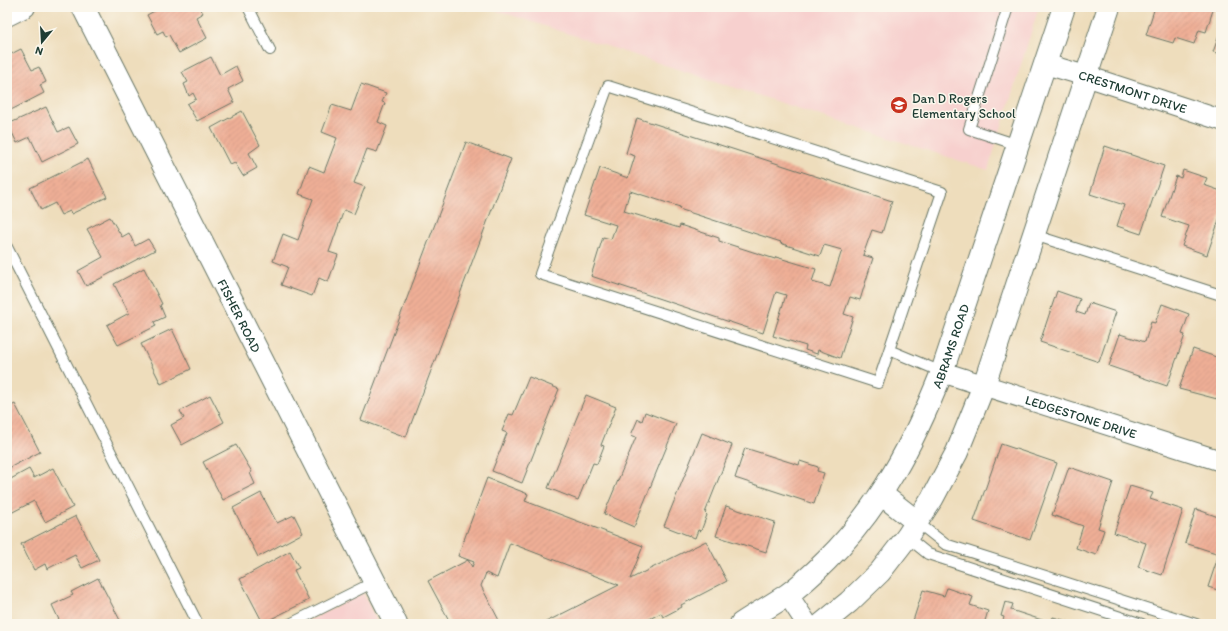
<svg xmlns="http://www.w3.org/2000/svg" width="1228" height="631" font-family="Itim,sans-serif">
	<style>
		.built { fill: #f7d0ce }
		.building { fill: url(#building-hatch); fill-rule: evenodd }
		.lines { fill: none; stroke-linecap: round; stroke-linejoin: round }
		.lane-casing { stroke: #677564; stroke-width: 12 }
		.street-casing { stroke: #677564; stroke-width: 22 }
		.secondary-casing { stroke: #677564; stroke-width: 24 }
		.lane { stroke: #fff; stroke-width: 10 }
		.street { stroke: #fff; stroke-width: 20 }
		.secondary { stroke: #fff; stroke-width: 22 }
		.labels { text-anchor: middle; stroke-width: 3; stroke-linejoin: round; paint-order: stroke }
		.street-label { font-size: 13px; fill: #1f3d34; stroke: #fbf7ec }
		.poi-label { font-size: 13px; fill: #1f3d34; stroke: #fbf7ec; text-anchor: start }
	</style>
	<defs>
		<pattern id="building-hatch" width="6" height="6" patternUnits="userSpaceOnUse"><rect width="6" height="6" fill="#efaf96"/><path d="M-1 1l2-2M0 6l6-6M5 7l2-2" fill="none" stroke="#cc9782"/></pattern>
	</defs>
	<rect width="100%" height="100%" fill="#fbf7ec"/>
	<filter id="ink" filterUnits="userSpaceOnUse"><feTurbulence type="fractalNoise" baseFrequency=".025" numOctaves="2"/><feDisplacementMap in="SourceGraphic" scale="8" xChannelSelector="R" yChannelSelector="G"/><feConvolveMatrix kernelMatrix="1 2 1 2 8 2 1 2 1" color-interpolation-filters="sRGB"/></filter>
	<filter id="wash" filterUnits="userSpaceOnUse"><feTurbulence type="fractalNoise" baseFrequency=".012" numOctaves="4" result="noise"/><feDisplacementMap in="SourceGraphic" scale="16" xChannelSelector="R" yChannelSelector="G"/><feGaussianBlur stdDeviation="0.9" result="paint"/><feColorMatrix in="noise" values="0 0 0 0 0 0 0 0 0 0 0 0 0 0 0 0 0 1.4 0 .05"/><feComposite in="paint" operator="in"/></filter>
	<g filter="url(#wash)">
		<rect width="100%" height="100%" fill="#eeddbc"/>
		<path class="built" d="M486,7h553l-51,163z
			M363,593l15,31h-76z"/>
		<g id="blocks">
			<path class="building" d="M162,7h37l4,6 -7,4 11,21 -28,15 -10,-18 -3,2 -3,-6 -6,3 -10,-19z
				M1155,7h59l-8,25 -7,-2 -5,14 -19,-6 -2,5 -27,-8z
				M1221,30v24l-8,-2z
				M21,49l11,21 7,-3 7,15 -6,3 4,8 -37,19v-19l4,-2 -4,-9v-26z
				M211,57l9,18 16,-9 7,15 -15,8 6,13 -37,19 -10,-17 9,-5 -3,-6 -4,3 -5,-12 4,-2 -6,-10z
				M361,84l25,9 -4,9 3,1 -7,19 9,4 -10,26 -10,-3 -13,34 11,4 -11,27 -10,-4 -15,42 9,3 -10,27 -9,-4 -7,18 -31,-11 7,-18 -15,-6 10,-27 15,6 15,-41 -14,-5 10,-28 15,6 13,-34 -15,-6 10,-27 19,6z
				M46,107l12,25 11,-5 9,17 -36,18 -12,-25 -13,6 -9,-19z
				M242,111l18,34 -11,8 8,15 -14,8 -8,-13 -5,2 -19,-37z
				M637,118l255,83 -10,32 -10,-3 -9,25 10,3 -13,42 -10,-3 -6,17 9,3 -13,41 -22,-8 -1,4 -12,-4 1,-4 -33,-10 13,-41 -10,-3 -13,41 -172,-57 12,-39 8,2 5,-14 -32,-10 16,-47 28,10 7,-22 -9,-3zM630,191l50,16 -1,2 102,33 -1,1 40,13 4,-11 18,5 -12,37 -18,-5 4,-13 -40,-12 -1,2 -56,-18v-3l-39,-13 -1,3 -55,-17z
				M466,142l45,17 -105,278 -45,-17z
				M1105,146l59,20 -23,68 -24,-8 7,-21 -34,-11z
				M88,159l19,38 -36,17 -1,-3 -9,4 -6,-12 -14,7 -11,-22z
				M1183,170l24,8 -3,7 17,6v23l-14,41 -25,-9 7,-20 -27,-9 14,-41 5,2z
				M110,217l12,20 7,-4 6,13 13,-7 7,11 -69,36 -8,-15 25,-14 -16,-28z
				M144,268l18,36 -2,1 5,12 -11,5 2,4 -38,19 -11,-20 22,-12 -15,-29z
				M1057,291l23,8 -4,13 9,3 4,-12 27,9 -17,50 -59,-20z
				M1162,304l27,10 -7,20 3,1 -18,51 -58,-20 11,-32 25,8 6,-20 4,1z
				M172,329l19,40 -30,15 -20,-40z
				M1193,349l26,9 2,-6v48l-42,-11z
				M529,377l30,12 -37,94 -30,-12 15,-38 -5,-2 7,-17 4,1z
				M210,395l14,27 -42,23 -11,-20 13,-7 -4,-7z
				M586,395l30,12 -15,38 3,1 -7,18 -4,-1 -15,37 -30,-12z
				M15,404l25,48 -33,17v-61z
				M645,412l31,12 -42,103 -30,-13 32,-77 -5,-2 7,-16 4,2z
				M702,433l30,12 -27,68 2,2 -6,16 -3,-1 -3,8 -31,-12z
				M1001,444l56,19 -27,77 -56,-19z
				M236,445l16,27 -2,1 5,11 -32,16 -20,-38z
				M745,448l54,17 1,-4 18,6 -1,4 7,2 -10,31 -79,-26z
				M1069,467l44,15 -15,46 6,2 -8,25 -20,-7 7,-22 -31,-11z
				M53,468l20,39 -28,15 -11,-21 -27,14v-34l22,-12 5,9z
				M487,478l41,16 -3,7 118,45 -13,33 76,-38 21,40 -46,24 1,2 -19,10 -2,-4 -21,11h-98l77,-39 -109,-42 -13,35 -11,-5 -5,13 20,38h-50l-23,-43 40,-21 4,7 2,-5 -16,-6z
				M1130,486l23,7 -3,6 33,11 -21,65 -24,-8 8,-24 -32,-10z
				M261,493l16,30 17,-8 9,18 -45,24 -25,-49z
				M726,506l49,16 -9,30 -50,-16z
				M1196,509l25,9v73l-13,-4 11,-33 -34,-11z
				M76,516l23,44 -17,8 -7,-13 -28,14 -2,-5 -11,6 -13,-26z
				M290,551l9,17 -5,2 15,30 -46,23 -23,-44z
				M98,578l24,46h-61l-9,-19 21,-10 -2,-3z
				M947,588l26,9 -3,8 18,6 -4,13h-72l11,-34 21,6z
				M1005,602l8,2 -2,6 40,13 2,-6 17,5 -1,2h-67l2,-7 -3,-1z"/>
		</g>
	</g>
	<g filter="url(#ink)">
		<use href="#blocks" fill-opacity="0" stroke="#677564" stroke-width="1"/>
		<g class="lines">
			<defs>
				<path id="lane" d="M248,7l22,43
					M1008,7l-39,122 49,16
					M608,86l334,106 -64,191 -338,-109z
					M1034,235l187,60
					M7,247l191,377
					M889,350l53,22
					M917,522l28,22 251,80
					M907,537l21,17 214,70
					M290,624l84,-42"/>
				<g id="street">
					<path d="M7,16l18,-9"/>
					<path id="s1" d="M1045,64l41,12 135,44"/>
					<path id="s2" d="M942,372l279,89"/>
					<path d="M788,595l19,29"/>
				</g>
				<g id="secondary">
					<path id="s3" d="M83,7l313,617"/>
					<path d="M881,494l36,28"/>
					<path id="s4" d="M741,624c15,-10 31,-19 46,-29 14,-10 27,-22 39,-34 54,-53 88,-119 116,-189l122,-365"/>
					<path d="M822,624l27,-22 31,-30 27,-35 25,-38 25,-47 27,-67 125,-378"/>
				</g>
			</defs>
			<use href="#lane" class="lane-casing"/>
			<use href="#street" class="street-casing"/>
			<use href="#secondary" class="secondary-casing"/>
			<use href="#lane" class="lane"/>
			<use href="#street" class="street"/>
			<use href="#secondary" class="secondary"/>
		</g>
	</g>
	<defs>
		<symbol id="school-disc" viewBox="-11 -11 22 22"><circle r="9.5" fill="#c8321e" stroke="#fbf7ec"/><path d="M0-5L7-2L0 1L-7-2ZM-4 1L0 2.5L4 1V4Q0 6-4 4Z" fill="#fff"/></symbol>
	</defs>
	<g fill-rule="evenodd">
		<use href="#school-disc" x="889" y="95" width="20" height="20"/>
	</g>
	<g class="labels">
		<g class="street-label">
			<text dy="5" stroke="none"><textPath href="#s1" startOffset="92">CRESTMONT DRIVE</textPath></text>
			<text dy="5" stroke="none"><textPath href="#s3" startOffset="346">FISHER ROAD</textPath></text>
			<text dy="5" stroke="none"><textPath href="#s4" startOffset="357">ABRAMS ROAD</textPath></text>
			<text dy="5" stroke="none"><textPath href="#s2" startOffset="146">LEDGESTONE DRIVE</textPath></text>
		</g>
		<g class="poi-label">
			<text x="912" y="103">Dan D Rogers<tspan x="912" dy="15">Elementary School</tspan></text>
		</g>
	</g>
	<rect width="1228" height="631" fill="none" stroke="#fbf7ec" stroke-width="24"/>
	<g transform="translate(42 42) rotate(198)" stroke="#fbf7ec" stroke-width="3" paint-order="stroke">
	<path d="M0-3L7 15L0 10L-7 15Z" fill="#1f3d34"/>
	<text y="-6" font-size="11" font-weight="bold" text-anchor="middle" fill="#1f3d34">N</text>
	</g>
</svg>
